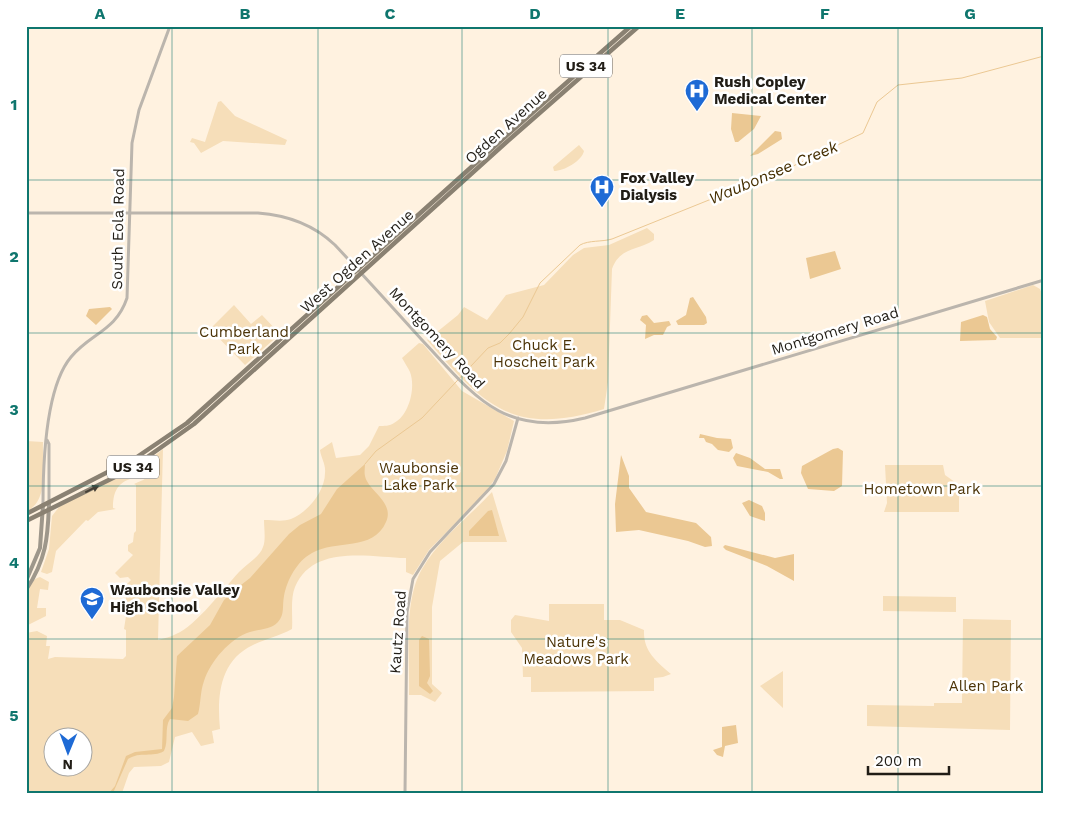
<svg xmlns="http://www.w3.org/2000/svg" width="1070" height="819" font-family="'Work Sans',sans-serif">
	<style>
		.green { fill: #f6deb9; fill-rule: evenodd }
		.water { fill: #ebc893 }
		.lines { fill: none; stroke-linecap: round; stroke-linejoin: round }
		.stream { stroke: #ebc893; stroke-width: 1 }
		.tertiary { stroke: #bbb5ad; stroke-width: 3 }
		.secondary { stroke: #9e978b; stroke-width: 4 }
		.primary { stroke: #8a8172; stroke-width: 4.5 }
		.oneway { fill: #464036 }
		.grid { fill: none; stroke: #0f766e; stroke-width: 1; stroke-opacity: 0.55 }
		.labels { text-anchor: middle; stroke-width: 5; stroke-linejoin: round; paint-order: stroke }
		.shield { fill: #fff; stroke: #64615c; stroke-width: 1 }
		.shield-label { font-size: 14px; font-weight: bold; fill: #211d16 }
		.poi-label { font-size: 15px; font-weight: bold; fill: #211d16; stroke: #fff; text-anchor: start }
		.street-label { font-size: 15px; fill: #211d16; stroke: #fff }
		.park-label { font-size: 15px; fill: #4c3408; stroke: #fff }
		.water-label { font-size: 16px; font-style: italic; fill: #452e01; stroke: #fff }
		.neatline { fill: none; stroke: #0f766e; stroke-width: 2 }
		.grid-label { font-size: 16px; text-anchor: middle; font-weight: bold; fill: #0f766e }
	</style>
	<rect width="100%" height="100%" fill="#fff2e0"/>
	<path class="green" d="M221,101l14,15 52,24 -2,5 -62,-4 -22,12 -7,-10 -4,-1 2,-4 13,4 13,-40z
		M579,145l5,6c-2,10 -20,20 -30,20l-1,-4z
		M647,228l7,6v6c-17,11 -34,7 -42,29l-4,113 -4,27c-91,28 -121,-4 -177,-69l31,-25 6,-8 23,13 19,-25 38,-10 29,-30 11,-7 25,-3z
		M1033,285l7,4 4,10v39h-44l-11,-16 -4,-21z
		M234,305l17,19 11,-9 18,19 -35,31 -35,-36z
		M419,343l4,1 39,47 52,30 -7,30 -12,28 -10,14 -56,57 -16,25 -7,-3v-14c-37,-1 -93,-14 -111,29 -5,12 -2,30 -3,42 -13,7 -27,10 -39,16 -34,16 -36,52 -33,84l-8,2 2,12 -13,3 -9,-14 -17,5 -6,25 -8,4 -27,1 -5,6 -7,20h-96v-160l11,-2 10,5 -1,10h4l-2,13 7,-2 68,2 3,-3v-26l-2,-1 2,-13v-31l5,-5 -3,-3 -8,1 -5,-5 18,-18 -5,-4v-6l5,-3 1,-9 2,-2v-46l-2,-1c19,-8 18,-8 19,-27l10,-8 -5,191c6,-2 13,-3 18,-6 20,-8 48,-46 63,-62 7,-8 21,-15 24,-25 3,-7 1,-19 1,-27 9,0 19,2 27,-1 17,-7 34,-28 34,-46 1,-9 -4,-15 -5,-23l12,-8 4,16 24,-3 9,-9 10,-20c5,0 11,0 15,-3 15,-8 22,-35 16,-51 -2,-4 -5,-9 -8,-14zM52,736h30v30h-30z
		M26,441l17,1c-1,23 7,58 -17,70z
		M146,461l4,3v5l-4,7c-6,2 -10,1 -16,3 -14,5 -17,15 -17,29l3,1 -18,3 -10,9 -2,-1 -30,31 -4,21 -5,2 -6,-2 8,-23 3,-33 7,-9z
		M885,465h58l2,10 14,10v27h-75l3,-9z
		M492,492l15,50h-44l-23,19 -8,46v77l10,9 -7,9 -14,-7h-12c1,-37 -6,-94 13,-126 17,-30 47,-52 70,-77z
		M40,577l9,5 -1,8 -8,-1 -3,19h9v8l-20,10c0,-15 -4,-44 14,-49z
		M883,596l73,1v15l-73,-1z
		M549,604h55v16h16l24,10c-1,21 12,31 27,44l-8,3 -9,1v13l-123,1v-15h-8l-1,-29 -11,-16v-12l4,-5 34,6z
		M963,619l48,1 -1,110 -143,-4v-21l67,1v-3h28z
		M783,671v37l-23,-22z"/>
	<path class="water" d="M732,113l29,3 -7,13 -16,13h-3l-4,-13z
		M775,131l6,1 1,7 -24,15 -8,2z
		M835,251l6,18 -31,10 -4,-21z
		M693,297l13,20 1,6 -3,2h-26l-2,-4 10,-6 4,-17z
		M110,307l2,2 -16,16 -10,-9 3,-7z
		M647,315l7,8 15,-2 2,4 -4,2 -4,8h-9l-9,4 1,-14 -6,-5 2,-4z
		M983,315l4,2 3,12 7,8 -1,3 -36,1 1,-19z
		M700,434l17,4 14,1 2,9 -4,4 -11,-2 -6,-6 -6,-2 -2,-4h-5z
		M833,449l5,-1 5,3 -1,35 -8,5 -26,-2 -7,-16 1,-7z
		M736,453l14,5 15,11h15l3,10h-3l-12,-7 -31,-6 -4,-8z
		M621,455l8,21v12l17,24 50,11 15,14 1,9 -7,1 -17,-6 -49,-11 -23,2 -1,-28z
		M365,464c0,4 -1,8 0,12 3,15 30,26 21,46 -13,30 -50,17 -74,31 -15,8 -25,27 -28,43 -2,10 1,18 -6,26 -7,8 -19,7 -28,10 -20,6 -40,30 -46,49 -4,11 -3,22 -6,33l-10,7 -18,-2c-6,9 -1,22 -6,32 -11,7 -24,0 -36,8l-15,34h-4l6,-7 11,-30 9,-4 27,-3 1,-29 9,-12 2,-11 3,-41 33,-31 14,-25 8,-8 18,-14 39,-44 11,-9 21,-11 16,-25z
		M749,500l13,6 3,7v8l-15,-5 -8,-13z
		M492,510l7,26h-30v-5l19,-20z
		M725,545l50,13 19,-4v27l-27,-15 -41,-16 -3,-3z
		M422,636l7,3 1,37 -3,7 6,8 -3,3 -11,-8v-46z
		M736,725l2,18 -13,3 -2,11 -6,-2 -4,-5 9,-3v-20z"/>
	<g class="lines">
		<path class="stream" d="M365,464l11,-13 46,-33 66,-70 12,-5 9,-9 14,-17 17,-34 40,-38c9,-5 22,-3 32,-6l179,-72 72,-34 14,-31 21,-17 64,-7 82,-22"/>
		<path class="tertiary" d="M26,213h232c28,2 56,12 77,32 29,31 58,63 87,95 50,53 80,98 163,78l459,-138
			M47,440l2,4v59
			M43,505c0,-39 2,-117 28,-148 20,-24 45,-26 56,-59l5,-155 7,-33 31,-84
			M405,793l2,-181 6,-33 17,-27 64,-68 12,-23 12,-43"/>
		<path class="secondary" d="M26,581l14,-33 3,-43
			M26,590c20,-30 22,-52 23,-87"/>
		<path class="primary" d="M26,514l111,-57 50,-34 320,-288 124,-109
			M26,521l103,-51 65,-46 307,-277 138,-121"/>
	</g>
	<defs><path id="oneway-solid" d="M-6-.8H1V-3.2L6.5 0L1 3.2V.8H-6Z" transform="scale(1.25)"/></defs>
	<use class="oneway" href="#oneway-solid" transform="translate(92 489) rotate(-26)"/>
	<path class="grid" d="M172,26v767M318,26v767M462,26v767M608,26v767M752,26v767M898,26v767M26,180h1018M26,333h1018M26,486h1018M26,639h1018"/>
	<defs>
		<symbol id="hospital-pin" viewBox="-11 -11 22 30"><path d="M0 17L-7.5 6A9.5 9.5 0 1 1 7.5 6Z" fill="#1e6ad5" stroke="#fff"/><path d="M-5-5h3v3.5h4V-5h3V5h-3V1.5h-4V5h-3Z" fill="#fff"/></symbol>
		<symbol id="school-pin" viewBox="-11 -11 22 30"><path d="M0 17L-7.5 6A9.5 9.5 0 1 1 7.5 6Z" fill="#1e6ad5" stroke="#fff"/><path d="M0-5L7-2L0 1L-7-2ZM-4 1L0 2.5L4 1V4Q0 6-4 4Z" fill="#fff"/></symbol>
	</defs>
	<g fill-rule="evenodd">
		<use href="#hospital-pin" x="683" y="77" width="28" height="38"/>
		<use href="#hospital-pin" x="588" y="173" width="28" height="38"/>
		<use href="#school-pin" x="78" y="585" width="28" height="38"/>
	</g>
	<g class="labels">
		<g class="shield">
			<rect x="560" y="54.5" width="52" height="23" rx="4"/>
			<rect x="107" y="455.5" width="52" height="23" rx="4"/>
		</g>
		<g class="shield-label">
			<text x="586" y="71">US 34</text>
			<text x="133" y="472">US 34</text>
		</g>
		<g class="poi-label">
			<text x="714" y="87">Rush Copley<tspan x="714" dy="17">Medical Center</tspan></text>
			<text x="620" y="183">Fox Valley<tspan x="620" dy="17">Dialysis</tspan></text>
			<text x="110" y="595">Waubonsie Valley<tspan x="110" dy="17">High School</tspan></text>
		</g>
		<g class="street-label">
			<text transform="translate(506 126) rotate(-42)" y="5">Ogden Avenue</text>
			<text transform="translate(118 229) rotate(-89)" y="5">South Eola Road</text>
			<text transform="translate(357 261) rotate(-42)" y="5">West Ogden Avenue</text>
			<text transform="translate(835 331) rotate(-17)" y="5">Montgomery Road</text>
			<text transform="translate(437 338) rotate(47)" y="5">Montgomery Road</text>
			<text transform="translate(398 632) rotate(-86)" y="5">Kautz Road</text>
		</g>
		<g class="park-label">
			<text x="244" y="337">Cumberland<tspan x="244" dy="17">Park</tspan></text>
			<text x="544" y="350">Chuck E.<tspan x="544" dy="17">Hoscheit Park</tspan></text>
			<text x="419" y="473">Waubonsie<tspan x="419" dy="17">Lake Park</tspan></text>
			<text x="922" y="494">Hometown Park</text>
			<text x="576" y="647">Nature's<tspan x="576" dy="17">Meadows Park</tspan></text>
			<text x="986" y="691">Allen Park</text>
		</g>
		<g class="water-label">
			<text transform="translate(773 172) rotate(-23)" y="6">Waubonsee Creek</text>
		</g>
	</g>
	<rect width="1070" height="819" fill="none" stroke="#ffffff" stroke-width="55"/>
	<g transform="translate(68 752) rotate(181)"><circle r="24" fill="#ffffff" stroke="#a6a5a2"/>
	<path d="M0-4L9 19L0 12L-9 19Z" fill="#1e6ad5"/>
	<text y="-8" font-size="14" font-weight="bold" text-anchor="middle" fill="#211d16">N</text>
	</g>
	<path d="M868 766v8h81v-8" fill="none" stroke="#211d16" stroke-width="2.5"/>
	<text x="875" y="766" font-size="15" fill="#211d16" stroke="#ffffff" stroke-width="4" paint-order="stroke">200 m</text>
	<rect x="28" y="28" width="1014" height="764" class="neatline"/>
	<g class="grid-label">
		<text x="100" y="19">A</text>
		<text x="245" y="19">B</text>
		<text x="390" y="19">C</text>
		<text x="535" y="19">D</text>
		<text x="680" y="19">E</text>
		<text x="825" y="19">F</text>
		<text x="970" y="19">G</text>
		<text x="14" y="110">1</text>
		<text x="14" y="262">2</text>
		<text x="14" y="415">3</text>
		<text x="14" y="568">4</text>
		<text x="14" y="721">5</text>
	</g>
</svg>
